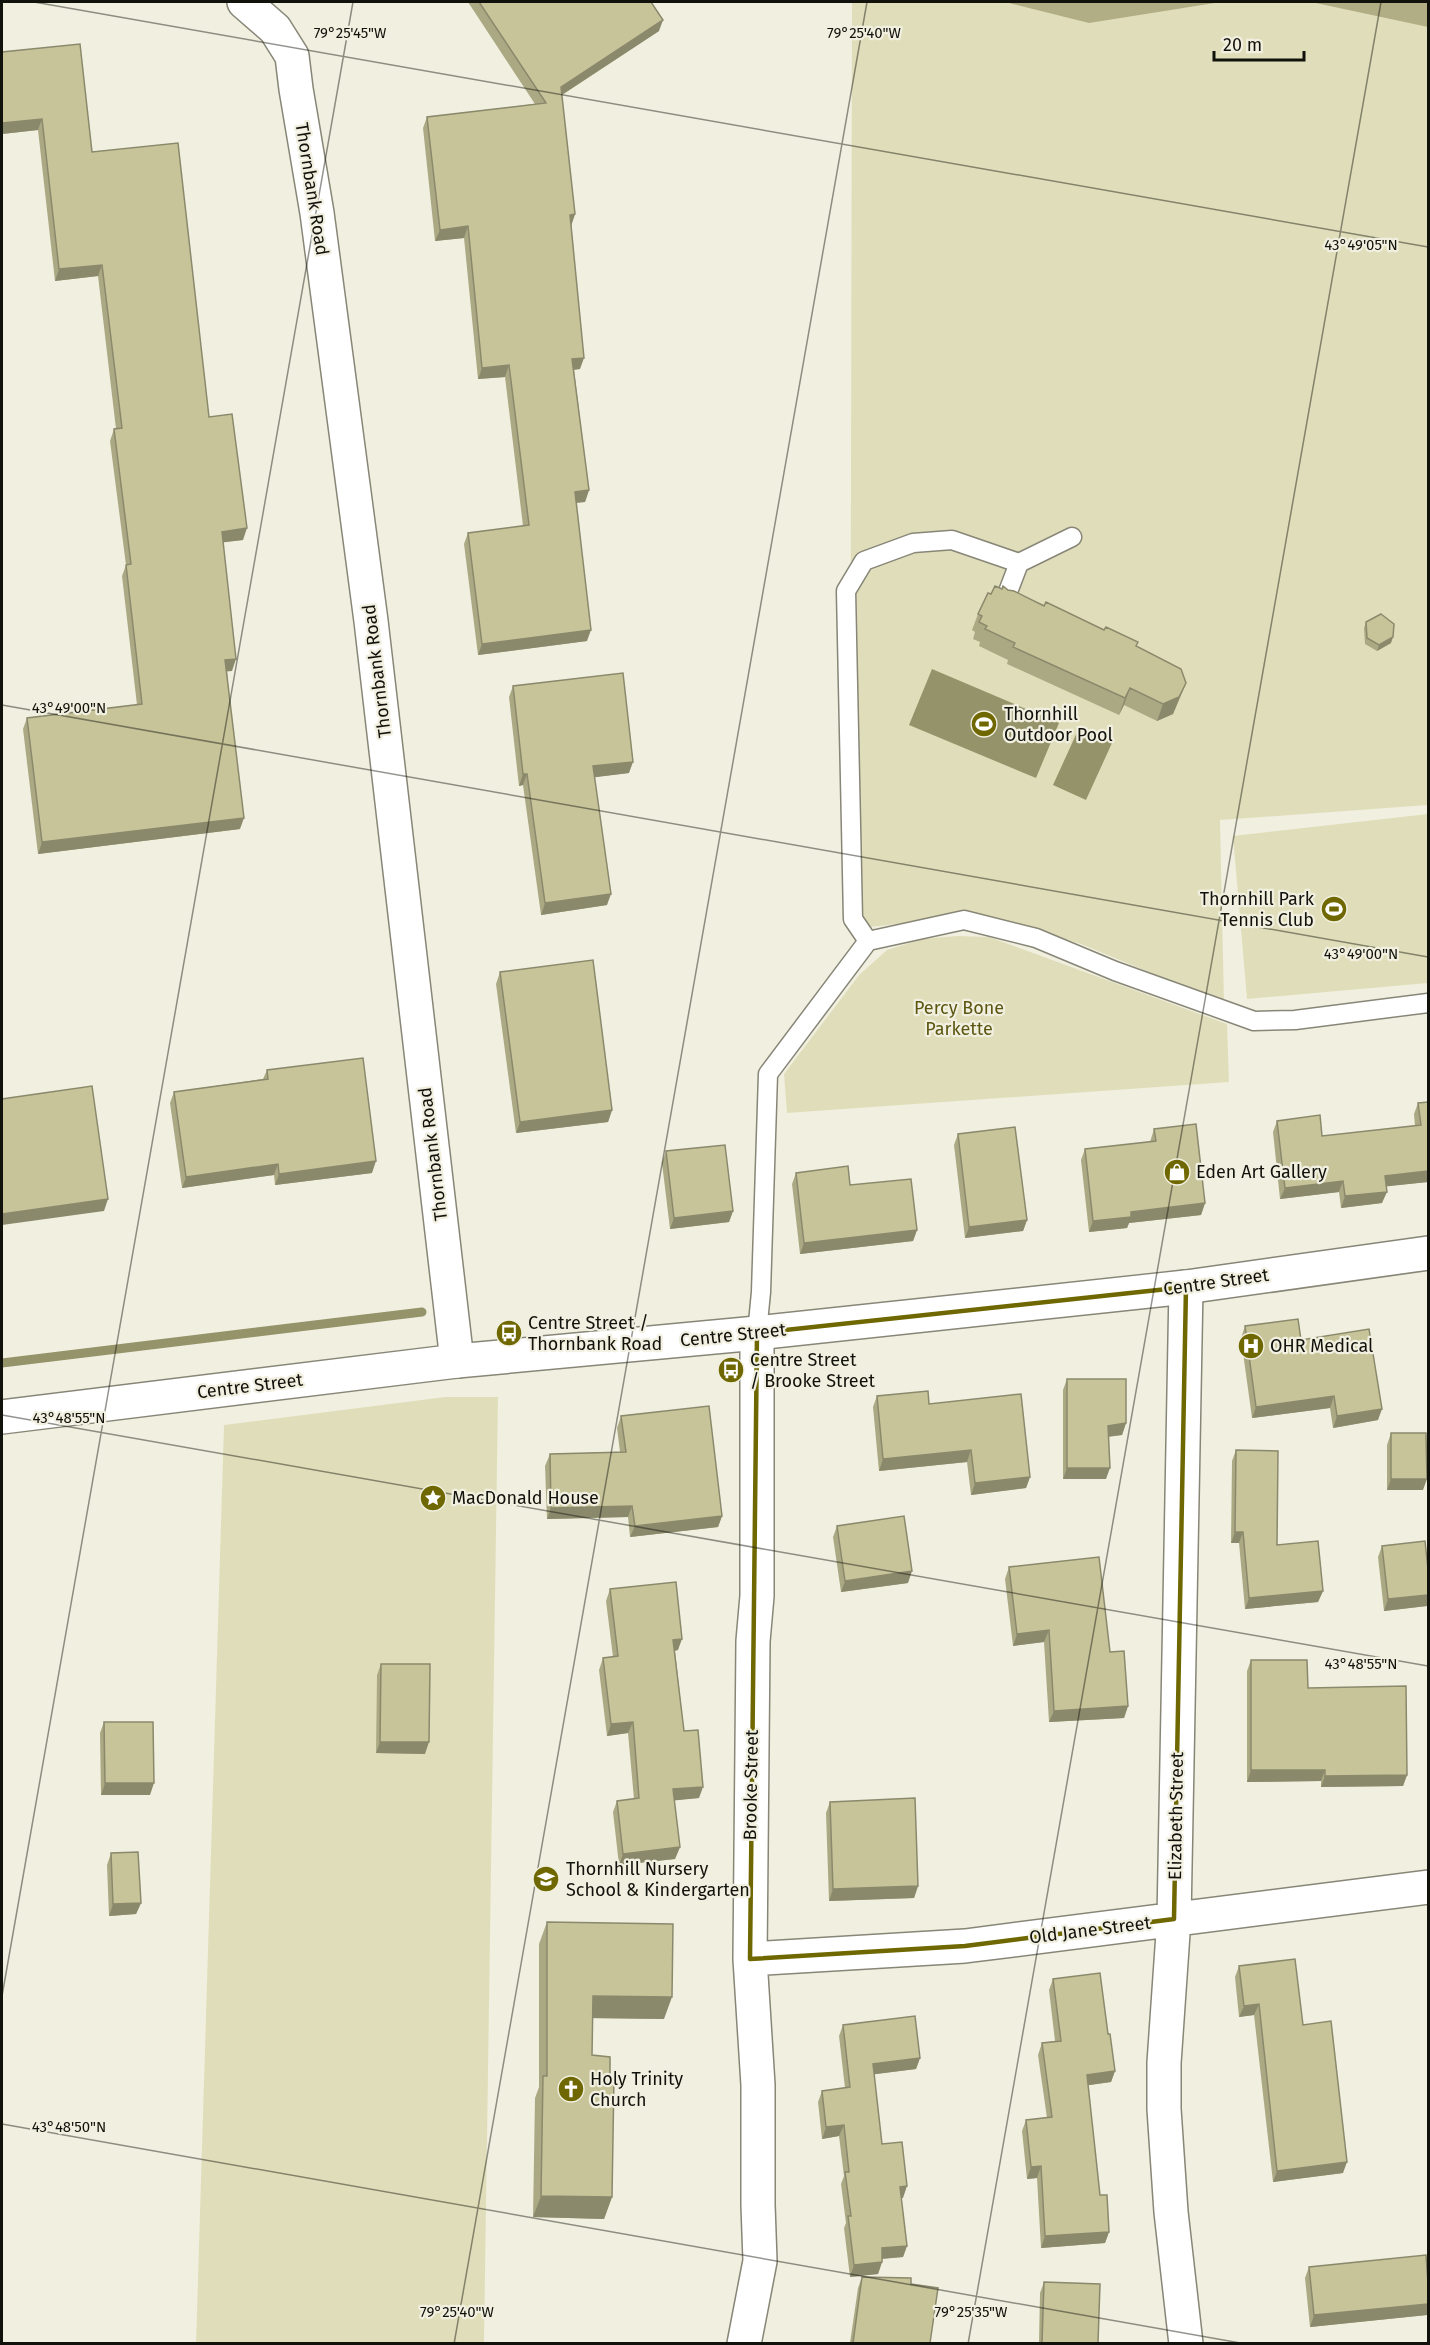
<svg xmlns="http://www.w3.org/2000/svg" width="1430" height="2345" font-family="'Fira Sans',sans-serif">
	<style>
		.green { fill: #e0deba }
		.forest { fill: #b1ae85 }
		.water { fill: #95936a }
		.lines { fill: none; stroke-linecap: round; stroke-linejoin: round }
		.stream { stroke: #95936a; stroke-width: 9 }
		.service-casing { stroke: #878677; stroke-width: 21 }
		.minor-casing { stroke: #878677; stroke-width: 36 }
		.secondary-casing { stroke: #878677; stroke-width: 36 }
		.service { stroke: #fff; stroke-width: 18 }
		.minor { stroke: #fff; stroke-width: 33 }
		.secondary { stroke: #fff; stroke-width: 33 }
		.wall { fill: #aba984 }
		.shaded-wall { fill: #8b896c }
		.building { fill: #c7c49a; stroke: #8b896c; stroke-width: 1.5 }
		.marked { fill: none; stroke: #6f6700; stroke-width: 4.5; stroke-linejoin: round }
		.ticks { fill: none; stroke: #12120c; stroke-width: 1.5; stroke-opacity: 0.45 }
		.labels { text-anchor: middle; stroke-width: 4.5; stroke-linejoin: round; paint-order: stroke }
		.street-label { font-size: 18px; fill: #12120c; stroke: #f1f0e0 }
		.poi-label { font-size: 18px; fill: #12120c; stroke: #f1f0e0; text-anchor: start }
		.park-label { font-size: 18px; fill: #5c5611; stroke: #f1f0e0 }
		.ticks-label { font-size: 15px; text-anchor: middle; fill: #12120c; stroke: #f1f0e0; stroke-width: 4.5; stroke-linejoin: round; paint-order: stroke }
	</style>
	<rect width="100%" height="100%" fill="#f1f0e0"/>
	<path class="green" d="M852,2h508l68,19v784l-208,15 4,183 -143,-59 -99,-29 -132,14z
		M1428,814v169l-181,16 -14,-163z
		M957,936l32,1 238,87 2,58 -442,31 -3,-39 75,-99 28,-25 35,-11z
		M445,1397h53l-14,946 -288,1 28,-919z"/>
	<path class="forest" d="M1005,2h216l-132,21z
		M1311,2h117v25z"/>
	<path class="water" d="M932,669l127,54 -23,55 -127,-53z
		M1079,728l33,15 -26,57 -33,-15z"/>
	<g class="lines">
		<path class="stream" d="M2,1363l420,-51"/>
		<defs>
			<path id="service" d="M1006,597l13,-34
				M868,941l-15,-22 -7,-328 18,-30 49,-18 39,-3 67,23 53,-26
				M757,1333l4,-41 7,-218 100,-133 96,-21 72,18 79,33 139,50 41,-1 133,-17"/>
			<path id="minor" d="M244,2l31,27 17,27 4,33 21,124 54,408 86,740
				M1186,1287l-12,632 -10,144v46l7,103 15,132
				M750,1959l215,-13 463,-59
				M744,2344l16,-83 -2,-56v-120l-8,-126 3,-318 4,-45v-263"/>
			<path id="secondary" d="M2,1417l455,-56 300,-28 429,-46 242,-34"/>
		</defs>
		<use href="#service" class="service-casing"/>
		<use href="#minor" class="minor-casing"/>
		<use href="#secondary" class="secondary-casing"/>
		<use href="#service" class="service"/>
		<use href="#minor" class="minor"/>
		<use href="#secondary" class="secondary"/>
	</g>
	<path class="wall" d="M468,2h183l8,29 -97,64 13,119 -4,12 9,143 -6,1 15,120 -4,12 -9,1 11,138 -109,14 -14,-111 4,-11 55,-7 -18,-149 -27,2 -14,-141 -29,3 -12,-113 4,-11 108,-13z
		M2,52l90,100 117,265 34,123 -20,2 9,129h-5l13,158 -202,25 -15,-125 4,-11 110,-13 -15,-129 4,-11 -16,-124 4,-12h2l-18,-153 -43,5 -17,-151 -36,4z
		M1002,589l6,1 96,40 34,12 -2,5 50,36 -13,31 -16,7 -33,-16 -5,10 -112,-51 1,-4 -29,-14 1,-4 -7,-3 2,-7 -3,-2 6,-16 13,-20z
		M1366,622l25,21 -14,8 -12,-7 -1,-16z
		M513,686l116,87 -35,4 13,128 -66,10 -18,-130 -4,1 -10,-89z
		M500,972l112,138 -4,12 -92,11 -20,-149z
		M267,1070l105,103 -97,12 -1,-10 -92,13 -12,-85 4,-11 89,-13z
		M1418,1103l10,79 -42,4 -4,17 -41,5 -2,-16 -59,7 -7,-67 4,-11 45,15 93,-10 -1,-12z
		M1154,1129l51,74 -4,12 -72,8 -2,5 -38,4 -8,-72 4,-11 65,-7z
		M958,1134l69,86 -4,11 -58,7 -11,-93z
		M666,1151l67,60 -4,11 -59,7 -8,-66z
		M796,1173l54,12 67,45 -4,11 -113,13 -8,-70z
		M1245,1326l133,94 -45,8 -3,-20 -78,10 -11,-80z
		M1067,1379l59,44 -4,12 -14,2 -2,42h-43v-89z
		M877,1396l52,8 101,73 -4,11 -55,7 -4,-33 -88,9 -6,-64z
		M621,1416l101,100 -4,11 -88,10 -2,-20 -81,2 -2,-53 5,-12 70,-2 -3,-24z
		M1391,1433l32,57h-36v-45z
		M1236,1450l41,95 46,46 -5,11 -73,7 -6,-66h-8l1,-82z
		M837,1526l71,57 -67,9 -8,-55z
		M1382,1546l45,60 -43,5 -6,-54z
		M1009,1567l119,139 -4,12 -75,4 -5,-80 -31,4 -8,-67z
		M610,1589l68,61 -3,1 9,80 15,67 -25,2 6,47 -5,12 -56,6 -6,-53 4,-11 17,-2 -6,-66 -21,3 -8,-66 4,-12 10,-1 -7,-56z
		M1251,1660l57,28 99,87 -4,11 -82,1v-6l-74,1v-111z
		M381,1664l44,90 -49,-1 1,-78z
		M104,1722l46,73h-49l-1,-62z
		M830,1802l88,84 -4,12 -85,3 -3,-88z
		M111,1853l30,50 -5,11 -27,2 -2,-51z
		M547,1922l117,97 -71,-1 -1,37 18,22 2,120 -8,22 -71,-2 2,-119 4,-11v-143z
		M1239,1966l104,207 -70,9 -19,-167 -15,2 -4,-40z
		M1053,1979l55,55 7,37 -4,11 -23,3 12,110 9,37 -4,11 -64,5 -4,-70 -10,1 -5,-48 4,-11 21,-2 -9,-63 4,-12 13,-2 -6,-51z
		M843,2025l77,33 -4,11 -42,5 8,70 21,54h-2l6,48 -4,11 -21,2v3l-4,12 -28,3 -6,-49 2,-5 -5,-39 3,-8 -5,-40 -17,3 -4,-37 4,-11 23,-3 -6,-52z
		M1428,2059v65l-1,-62z
		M1309,2267l118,48 -117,12 -5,-49z
		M862,2277l49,7 19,59h-80l8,-55z
		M1044,2282l54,61h-59l1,-50z"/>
	<path class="shaded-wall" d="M663,20l-4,11 -102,67 4,-11z
		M42,119l-4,11 -36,4v-11z
		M575,214l-4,12 -1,-11z
		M468,226l-4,12 -29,3 5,-11z
		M102,265l-4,11 -43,5 4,-12z
		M584,358l-4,11 -12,1 4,-11z
		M509,365l-4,12 -27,2 4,-11z
		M589,490l-4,12 -14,1 4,-11z
		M247,528l-4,12 -25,3 4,-11z
		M591,630l-4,11 -109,14 4,-11z
		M1393,637l-2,6 -14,8 2,-6z
		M236,659l-4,12 -11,1 4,-12z
		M1186,683l-13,31 -16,7 6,-17z
		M1130,688l-6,17 -5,10 6,-17z
		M633,762l-4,11 -40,5 4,-12z
		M523,774h4l-4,11 -4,1z
		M244,818l-4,11 -202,25 4,-12z
		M611,894l-4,11 -66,10 4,-12z
		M612,1110l-4,12 -92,11 4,-11z
		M376,1161l-4,12 -97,12 4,-11z
		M278,1164l-4,11 -92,13 4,-11z
		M1428,1171v11l-47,5 4,-11z
		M1343,1181l-4,11 -59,7 5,-11z
		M1387,1192l-5,11 -41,5 4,-12z
		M108,1199l-4,12 -102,14v-11z
		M1205,1203l-4,12 -72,8 -2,5 -38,4 4,-11 38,-9z
		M733,1211l-4,11 -59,7 4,-11z
		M1027,1220l-4,11 -58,7 4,-11z
		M917,1230l-4,11 -113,13 4,-11z
		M1334,1396l-4,12 -78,10 4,-11z
		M1382,1409l-4,11 -45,8 4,-12z
		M1126,1423l-4,12 -18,2 4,-11z
		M971,1450l-4,12 -88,9 4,-12z
		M1067,1468h43l-4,11h-43z
		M1030,1477l-4,11 -55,7 4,-12z
		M1391,1479h36l-4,11h-36z
		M632,1506l-4,11 -81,2 4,-11z
		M722,1516l-4,11 -88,10 5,-11z
		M1235,1532h8l-4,11h-8z
		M912,1571l-4,12 -67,9 4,-11z
		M1323,1591l-5,11 -73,7 4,-11z
		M1428,1595v8l-1,3 -43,5 4,-12z
		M1049,1630l-5,12 -31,4 4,-12z
		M682,1639l-4,11 -9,1 4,-11z
		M1128,1706l-4,12 -75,4 5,-11z
		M633,1722l-5,11 -21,3 4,-12z
		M380,1742h49l-4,12 -49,-1z
		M1251,1770h74l-4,11 -74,1z
		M1407,1775l-4,11 -82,1 4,-11z
		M105,1783h49l-4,12h-49z
		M703,1787l-4,11 -30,3 4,-12z
		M680,1847l-5,12 -56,6 4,-11z
		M918,1886l-4,12 -85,3 4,-12z
		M141,1903l-5,11 -27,2 4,-12z
		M593,1996l79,1 -8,22 -79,-1z
		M1259,2004l-5,11 -15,2 5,-11z
		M920,2058l-4,11 -47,6 4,-11z
		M1115,2071l-4,11 -28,4 4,-11z
		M844,2125l-5,11 -17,3 4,-12z
		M1347,2162l-4,11 -70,9 4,-11z
		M1041,2166l-4,12 -10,1 4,-12z
		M907,2186l-4,12 -7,1 4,-12z
		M541,2196l71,1 -8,22 -71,-2z
		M1109,2232l-4,11 -64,5 4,-12z
		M907,2246l-4,11 -25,2 4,-11z
		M882,2262l-4,12 -28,3 4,-12z
		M1428,2304v6l-1,5 -117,12 4,-12z"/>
	<path class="building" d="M479,2h172l12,18 -102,67 14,127 -5,1 14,143 -12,1 17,131 -14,2 16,138 -109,14 -14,-111 61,-8 -20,-160 -27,3 -14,-142 -28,4 -13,-113 119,-14z
		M80,44l12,108 86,-9 31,274 23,-3 15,114 -25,4 14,127 -11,1 19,158 -202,24 -15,-124 115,-14 -16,-139 5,-1 -17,-135 8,-1 -20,-163 -43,4 -17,-150 -40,4v-71z
		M995,586l7,3 1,-3 5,4 6,1 30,15 2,-4 58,28 2,-3 32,15 -2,4 45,23 5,14 -7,14 -16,7 -33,-16 -5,10 -112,-51 2,-4 -30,-14 2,-3 -8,-4 3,-6 -4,-2 10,-21 3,1z
		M1381,614l13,10 -1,13 -14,8 -12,-7 -1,-16z
		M623,673l10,89 -40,4 18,128 -66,9 -18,-129h-4l-10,-88z
		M593,960l19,150 -92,12 -20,-150z
		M363,1058l13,103 -97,13 -1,-10 -92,13 -12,-85 94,-13 -1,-9z
		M92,1086l16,113 -106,15v-115z
		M1428,1102v69l-43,5 2,16 -42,4 -2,-15 -58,7 -8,-67 43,-6 2,21 99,-11 -3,-22z
		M1196,1124l9,79 -74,9v5l-38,4 -8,-72 71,-8 -2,-12z
		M1015,1127l12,93 -58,7 -11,-93z
		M725,1145l8,66 -59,7 -8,-67z
		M848,1166l2,19 61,-6 6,51 -113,13 -8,-70z
		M1298,1319l3,21 68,-11 13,80 -45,7 -3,-20 -78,11 -11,-81z
		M1067,1379h59v44l-18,3 2,42h-43z
		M928,1391l1,13 92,-10 9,83 -55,6 -4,-33 -88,9 -6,-63z
		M709,1406l13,110 -87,10 -3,-20 -81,2 -1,-54 76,-2 -5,-36z
		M1391,1433h35l1,46h-36z
		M1236,1450l42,1 -1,94 41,-4 5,50 -74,7 -6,-66h-8z
		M904,1516l8,55 -67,10 -8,-55z
		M1425,1541l3,28v26l-40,4 -6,-53z
		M1099,1557l11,95 14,-1 4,55 -74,5 -5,-81 -32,4 -8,-67z
		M676,1582l6,57 -9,1 11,91 14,-1 5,57 -30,2 7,58 -57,7 -6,-53 22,-3 -6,-76 -22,2 -8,-66 15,-2 -8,-67z
		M1251,1660h56l1,28 98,-2 1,89 -82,1v-6h-74z
		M381,1664h49l-1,78h-49z
		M104,1722h49l1,61h-49z
		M915,1798l3,88 -85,3 -3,-87z
		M138,1852l3,51 -28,1 -2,-51z
		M547,1922l126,2 -1,73 -79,-1 -1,59 18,2v20h4l-2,120 -71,-1 2,-120h4z
		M1295,1959l8,66 28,-4 16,141 -70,9 -18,-167 -15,2 -5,-40z
		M1100,1973l8,61h2l5,37 -28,4 13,120h7l2,37 -64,4 -4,-70 -10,1 -5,-47 26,-3 -10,-74 19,-2 -8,-62z
		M915,2016l5,42 -47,6 9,80 20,-2 5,44 -7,1 7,59 -25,2v14l-28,3 -6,-49h3l-6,-44h4l-5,-47 -18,2 -4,-36 28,-4 -7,-62z
		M1426,2255l2,28v21l-114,11 -5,-48z
		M862,2277l49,1v6l27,4 -8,55h-77z
		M1044,2282l56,2 -2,59h-56z"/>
	<path class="marked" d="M1186,1287l-12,632 -209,27 -215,13 7,-626z"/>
	<path class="ticks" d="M34,2l1394,245M2,705l1426,252M2,1415l1426,251M2,1996l351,-1994M2,2124l1244,220M454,2344l413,-2342M968,2344l413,-2342"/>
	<defs>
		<symbol id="stadium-disc" viewBox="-11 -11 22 22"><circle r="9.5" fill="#6f6700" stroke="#f1f0e0"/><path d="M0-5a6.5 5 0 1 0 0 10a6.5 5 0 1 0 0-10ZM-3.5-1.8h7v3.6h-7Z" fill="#fff"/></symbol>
		<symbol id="shop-disc" viewBox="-11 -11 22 22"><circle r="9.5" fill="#6f6700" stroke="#f1f0e0"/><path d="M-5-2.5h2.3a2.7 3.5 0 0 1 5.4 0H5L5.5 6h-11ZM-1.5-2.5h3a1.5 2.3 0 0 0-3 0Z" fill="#fff"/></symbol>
		<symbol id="bus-disc" viewBox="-11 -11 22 22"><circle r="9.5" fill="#6f6700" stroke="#f1f0e0"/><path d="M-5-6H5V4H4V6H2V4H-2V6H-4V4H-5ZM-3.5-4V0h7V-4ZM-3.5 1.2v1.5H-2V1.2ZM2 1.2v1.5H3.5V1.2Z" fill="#fff"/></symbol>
		<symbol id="hospital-disc" viewBox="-11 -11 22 22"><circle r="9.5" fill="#6f6700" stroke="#f1f0e0"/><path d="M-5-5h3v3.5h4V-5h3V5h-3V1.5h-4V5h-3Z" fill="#fff"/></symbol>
		<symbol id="sight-disc" viewBox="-11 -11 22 22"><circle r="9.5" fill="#6f6700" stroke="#f1f0e0"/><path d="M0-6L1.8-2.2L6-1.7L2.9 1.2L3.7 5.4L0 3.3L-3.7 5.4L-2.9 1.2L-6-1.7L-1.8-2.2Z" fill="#fff"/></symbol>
		<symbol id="school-disc" viewBox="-11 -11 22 22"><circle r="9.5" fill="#6f6700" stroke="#f1f0e0"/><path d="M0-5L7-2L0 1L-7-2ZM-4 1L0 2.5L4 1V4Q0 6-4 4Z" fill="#fff"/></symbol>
		<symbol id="church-disc" viewBox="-11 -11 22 22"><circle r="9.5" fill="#6f6700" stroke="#f1f0e0"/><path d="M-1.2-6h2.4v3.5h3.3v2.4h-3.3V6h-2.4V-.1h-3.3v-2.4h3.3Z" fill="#fff"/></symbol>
	</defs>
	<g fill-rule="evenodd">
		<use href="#stadium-disc" x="969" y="709" width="30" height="30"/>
		<use href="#stadium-disc" x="1319" y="894" width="30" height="30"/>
		<use href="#shop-disc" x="1162" y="1157" width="30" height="30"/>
		<use href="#bus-disc" x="494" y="1318" width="30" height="30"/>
		<use href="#hospital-disc" x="1236" y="1331" width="30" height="30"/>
		<use href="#bus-disc" x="716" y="1355" width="30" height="30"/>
		<use href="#sight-disc" x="418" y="1483" width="30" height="30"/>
		<use href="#school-disc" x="531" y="1864" width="30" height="30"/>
		<use href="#church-disc" x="556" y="2074" width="30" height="30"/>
	</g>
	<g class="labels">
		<g class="street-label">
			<text transform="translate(312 189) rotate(81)" y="6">Thornbank Road</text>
			<text transform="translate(377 671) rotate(-97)" y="6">Thornbank Road</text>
			<text transform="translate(433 1154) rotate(-97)" y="6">Thornbank Road</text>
			<text transform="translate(1216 1282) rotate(-8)" y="6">Centre Street</text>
			<text transform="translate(733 1335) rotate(-6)" y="6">Centre Street</text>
			<text transform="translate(250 1386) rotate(-7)" y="6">Centre Street</text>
			<text transform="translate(751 1785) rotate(-89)" y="6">Brooke Street</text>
			<text transform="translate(1176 1816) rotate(-89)" y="6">Elizabeth Street</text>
			<text transform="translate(1090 1930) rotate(-7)" y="6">Old Jane Street</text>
		</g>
		<g class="poi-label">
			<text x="1004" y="720">Thornhill<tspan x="1004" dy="21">Outdoor Pool</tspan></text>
			<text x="1314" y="905" text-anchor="end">Thornhill Park<tspan x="1314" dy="21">Tennis Club</tspan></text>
			<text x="1196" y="1178">Eden Art Gallery</text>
			<text x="528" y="1329">Centre Street /<tspan x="528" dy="21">Thornbank Road</tspan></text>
			<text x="1270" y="1352">OHR Medical</text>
			<text x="750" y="1366">Centre Street<tspan x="750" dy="21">/ Brooke Street</tspan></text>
			<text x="452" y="1504">MacDonald House</text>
			<text x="566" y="1875">Thornhill Nursery<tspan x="566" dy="21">School &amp; Kindergarten</tspan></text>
			<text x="590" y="2085">Holy Trinity<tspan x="590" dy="21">Church</tspan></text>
		</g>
		<g class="park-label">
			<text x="959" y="1014">Percy Bone<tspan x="959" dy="21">Parkette</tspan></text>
		</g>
	</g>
	<g class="ticks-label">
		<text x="350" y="38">79°25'45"W</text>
		<text x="864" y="38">79°25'40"W</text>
		<text x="1361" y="250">43°49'05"N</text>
		<text x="69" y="713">43°49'00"N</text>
		<text x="1361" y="959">43°49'00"N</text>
		<text x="69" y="1423">43°48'55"N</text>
		<text x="1361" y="1669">43°48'55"N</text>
		<text x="69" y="2132">43°48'50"N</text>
		<text x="457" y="2317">79°25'40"W</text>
		<text x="971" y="2317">79°25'35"W</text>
	</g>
	<rect width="1430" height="2345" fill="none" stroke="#12120c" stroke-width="6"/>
	<path d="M1214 51v9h90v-9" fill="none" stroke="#12120c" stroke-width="3"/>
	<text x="1223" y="51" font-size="18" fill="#12120c" stroke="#f1f0e0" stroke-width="4.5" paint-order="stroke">20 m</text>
</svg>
